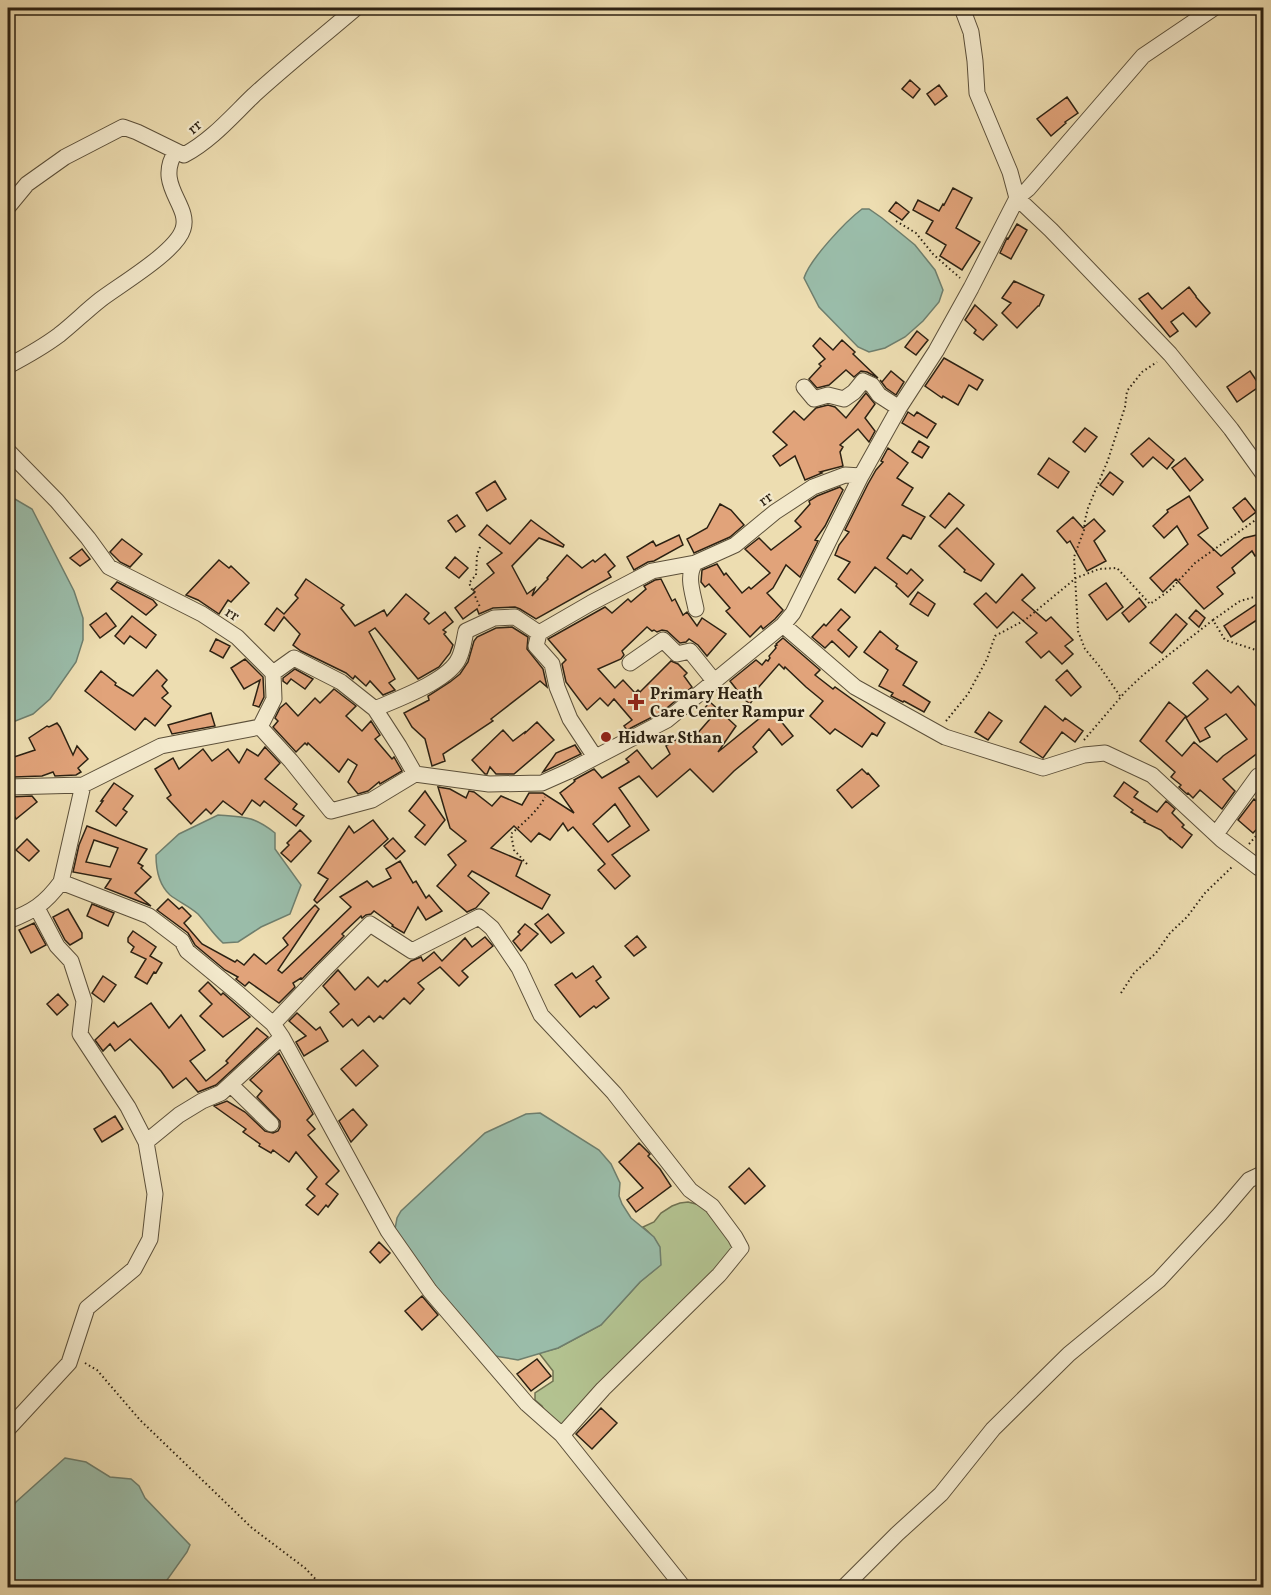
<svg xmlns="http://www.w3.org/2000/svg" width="1271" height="1595" font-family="Vollkorn,serif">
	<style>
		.green { fill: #b3c290; stroke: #707251; stroke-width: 1.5 }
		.water { fill: #9abca9; stroke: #6e7e6d; stroke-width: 1.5 }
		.building { fill: #e1a37a; stroke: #2c2112; stroke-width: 1.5; fill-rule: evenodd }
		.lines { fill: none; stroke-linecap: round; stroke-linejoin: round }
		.minor-casing { stroke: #5c503a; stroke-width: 17 }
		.path { stroke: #2c2112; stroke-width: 2; stroke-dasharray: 1.5 3; stroke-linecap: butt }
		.minor { stroke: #f3e9cc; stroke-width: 15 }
		.poi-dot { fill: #8f2418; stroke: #f3e9cc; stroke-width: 2 }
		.labels { text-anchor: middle; stroke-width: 4.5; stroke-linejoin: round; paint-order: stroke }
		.street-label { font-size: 16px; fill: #2c2112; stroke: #f3e9cc }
		.poi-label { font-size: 16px; font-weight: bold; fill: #2c2112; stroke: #f3e9cc; text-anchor: start }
	</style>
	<rect width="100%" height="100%" fill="#edddb1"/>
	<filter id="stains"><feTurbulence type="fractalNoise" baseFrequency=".00333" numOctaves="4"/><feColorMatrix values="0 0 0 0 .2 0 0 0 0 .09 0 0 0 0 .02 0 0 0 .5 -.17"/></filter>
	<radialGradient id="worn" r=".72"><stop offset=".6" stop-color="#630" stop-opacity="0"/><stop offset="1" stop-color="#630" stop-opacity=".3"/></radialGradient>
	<path class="green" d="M688,1202l16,4 35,47 -177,172 -13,-6 -7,-13 -7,-6v-7l18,-12v-10l-14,-18 19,-5 43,-23 39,-43 20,-17c0,-20 -2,-25 -17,-38l11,-5 7,-9 11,-7 8,-3z"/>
	<path class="water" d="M862,209h7l13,9 33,27 20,25 8,20 -4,12 -16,19 -18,16 -20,11 -16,4 -11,-5 -39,-40 -15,-29c6,-19 42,-57 58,-69z
		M8,495l24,14 42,82 9,27v22l-7,22 -26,37 -17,15 -25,10z
		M218,815c26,2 36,1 57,18v16l26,36 -11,29 -29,13 -23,15 -15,1c-10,-9 -16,-19 -25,-29 -9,-8 -19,-12 -28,-19 -11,-10 -14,-26 -14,-40l23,-21z
		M540,1113l59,37 12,14 9,19 -1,13 3,8 9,14 23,19 6,10 1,18 -21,17 -39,43 -43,23 -40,12 -23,-4 -72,-84 -28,-43 2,-11 4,-7 84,-78 41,-19z
		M65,1458l21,4 24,15 21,2 8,7 6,12 45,47 -3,7 -25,35h-154v-74l8,-11z"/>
	<path class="building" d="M910,80l10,9 -7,9 -11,-9z
		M939,85l8,11 -12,9 -8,-11z
		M1067,97l11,16 -13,9 1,1 -15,13 -14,-17z
		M953,188l19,10 -16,30 24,14 -18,28 -22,-14 6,-11 -20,-12 7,-12 -20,-11 5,-10 21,11 4,-7 1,1z
		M896,202l13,10 -7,8 -13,-9z
		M1017,224l10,6 -16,29 -11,-6 7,-15 1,1z
		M1014,281l30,14 -5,11h-1l-21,22 -15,-15 9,-10 -9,-5z
		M1189,287l7,9v1l14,16 -14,14 -13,-14 -12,9 7,9 -8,6 -31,-38 9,-6 14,16z
		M975,305l22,20 -14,15 -9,-7 2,-3 -11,-10z
		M917,331l11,9 -12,15 -11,-8z
		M820,338l13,12 9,-10 13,12 -2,2 25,24 -11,-6 -6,-1 -7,6 -8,-7 -17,15 -12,3 -8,-9 12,-13 -2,-2 6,-5 -12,-13z
		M944,358l39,22 -6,10 -8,-5 -11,20 -15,-9 -1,2 -17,-12z
		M891,371l13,11 -8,13 -10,-7 -6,-8 2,2z
		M1250,371l10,15 -23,16 -10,-15z
		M866,393l9,11 -10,14 10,13 -6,11 -11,-13 -18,16 3,2 -3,5 3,14 -23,6 2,1 -17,7 -10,-24 -15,10 -7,-10 14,-11 -14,-13 21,-21 10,9 12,-12 12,-3 7,2 11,11z
		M908,412l6,4 3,-4 19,12 -9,14 -25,-15z
		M1085,428l12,9 -12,15 -12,-10z
		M1149,438l25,22 -7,9 -14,-12 -10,10 -12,-13z
		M919,441l10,6 -7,11 -10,-6z
		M888,448l20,15 -11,15 16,10 -11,17 23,12 -14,22 -8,-4 -16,23 20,16 4,-5 12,11 -15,17 -12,-11 1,-2 -22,-17 -20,26 -17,-14 12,-17 -15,-7 4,-10 10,-13 -4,-2 23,-46 8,-14 7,-8 -2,-1z
		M1049,458l20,14 -11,16 -20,-14z
		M1185,458l18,22 -13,11 -18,-23z
		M1110,472l13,10 -10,13 -13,-10z
		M495,481l11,18 -19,12 -11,-18z
		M840,487l3,3 -18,36 -10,14 3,1 -18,36 -14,-12 -13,23 -6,5 16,17 -8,9 -12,10 -2,-3 -11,11 -24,-26 4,-3 -21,-24 -4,3 -4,-5 1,-12 15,-6 7,11 2,-2 16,20 7,-6 2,2 19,-16 -25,-24 14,-11 12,12 30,-23 -6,-6 15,-17 -1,-3 8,-5z
		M949,493l15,12 -19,23 -15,-12z
		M1189,496l19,32 -10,7 23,21 23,-18 17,-4 2,9v9l-8,4 -3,-5 -20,17 3,5 -18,14 6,7 -19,15 -28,-30 -13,13 -13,-14 38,-34 -11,-18 -13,12 -11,-12 15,-14 -1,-2z
		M1245,498l11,14 -13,10 -10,-14z
		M720,504l11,6 13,15 -14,12 -36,16 -7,-14 20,-11z
		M457,515l8,11 -9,6 -8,-11z
		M1073,517l10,11 11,-9 11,12 -11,10 12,20 -19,10 -17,-30 -3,2 -10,-12z
		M531,520l33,25 -1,2 -24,-9 -27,28 15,28 8,-6 -3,8 12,-13 4,-4 -1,-1 20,-23 15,13 11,-8 2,2 10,-8 10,12 -7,6 3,5 -75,42 -16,-10 -5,-2 -22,1 -14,6 -2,-5 -14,10 -8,-11 20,-16 -2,-2 21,-17 -7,-9 15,-11 -23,-18 8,-10 23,19z
		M957,528l37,36 -13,17 -17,-9 1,-2 -26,-24z
		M679,535l4,10 -29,16 -6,1 -14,8 -7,-13 26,-16 3,5z
		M122,539l20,15 -12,13 -10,-5 -10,-10z
		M82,549l8,10 -10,7 -10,-8z
		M455,557l13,11 -9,10 -13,-10z
		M219,560l10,8 2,-2 18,17 -18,19 -3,-2 -9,14 -21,-14 -12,-5z
		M1022,574l13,14 -13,12 24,21 5,-4 22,23 -8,6 8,8 -11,10 -13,-13 -8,7 -15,-16 11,-9 -24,-21 -16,16 -23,-24 12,-11 10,10z
		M306,579l38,26 -3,3 14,18 29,-16 3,6 19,-22 23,19 -5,6 5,5 16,-12 8,10 -10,8 3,2 -2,2 9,11 -3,8 -11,14 -21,12 -43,-51 -6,4 26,47 -6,4 6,7 -12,5 -13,-14 -4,5 -11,-10 -2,3 -7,-6 -45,-22 -8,-6 7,-11 -16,-17 -10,14 -9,-7 12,-16 7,6 14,-16 -3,-3z
		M661,579l11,22 3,-2 8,16 4,-3 10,14 5,-8 24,16 -19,22 -9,-11 -9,-6 -3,3 -6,1 -13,-12 -5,-1 -5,2 -3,-2 -2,1 -5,-4 -25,24 2,4 -3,4 -23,10 17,19 8,-8 12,13 3,-3 2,2 31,-31 7,3 9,9 -3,3 8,11 -30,25 -35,18 -3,-4 8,-6 -18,-21 -6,7 -8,-8 -13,12 -21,-28 -4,-18 4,-4 -18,-21 57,-32 7,6 16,-14 3,3 15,-13 -2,-3 11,-6z
		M117,582l36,18 4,5 -11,10 -35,-26z
		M1106,583l17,24 -16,13 -18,-25z
		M918,592l17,12 -7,12 -18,-12z
		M1139,598l7,9 -17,15 -7,-9z
		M1263,600v16l-32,21 -7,-11z
		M841,609l9,8 -12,13 19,17 -8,10 -17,-16 -7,7 -13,-11 12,-13 2,2z
		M1196,610l9,8 -6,9 -10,-9z
		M106,613l10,13 -16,12 -10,-13z
		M1176,614l11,10 -25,29 -12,-10z
		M132,616l24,19 -10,13 -16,-12 -6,8 -9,-8z
		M512,627l16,10 -1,12 16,20 4,18 -7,-6 -49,38 2,2 -50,33 2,7 -13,5 -7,-27 -13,-12 -8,-14 25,-13 -1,-4 22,-14 10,-8 8,-12 6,-21 3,-4 19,-9z
		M880,631l18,15 -2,3 21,13 -14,23 27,17 -6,10 -20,-11 -1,1 -12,-6 2,-3 -14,-7 9,-16 -24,-18z
		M783,638l37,32 -5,5 18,14 2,-2 50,36 -8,13 -5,-3 -10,14 -27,-18 -5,5 -20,-18 13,-15 -17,-14 -21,-20 -1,2 -5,-5 -22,25 2,1 -9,14 -15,-12 2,-2 -7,-9 26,-21 6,5 4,-5 2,1 2,-3 -1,-2 7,-8 -1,-2 2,-1 -1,-1z
		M216,639l14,7 -7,12 -13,-7z
		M245,659l18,18 1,20 -5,10 -6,-2 7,-25 -16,9 -13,-21z
		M295,669l18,10 -8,10 -14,-10 -4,5 -4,-3v-3z
		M157,670l10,10 -5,6 6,7 -6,5 9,8 -16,20 -10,-8 -10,12 -50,-39 16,-20 15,12 -1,2 18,11z
		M1067,670l14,17 -10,9 -15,-16z
		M1207,670l24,23 7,-7 25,28v35l-40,30 12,12 -13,18 -22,-19 -7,8 -5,-5 -1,1 -8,-7 2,-2 -10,-8 4,-5 -35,-31 29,-39 17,14 -20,25 16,15 12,-14 23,20 6,-6 24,-17 -21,-25 -21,14 5,9 -10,5 -14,-24 22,-19 -15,-16z
		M334,689l22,17 -10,10 16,15 9,-10 9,14 -5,4 17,20 2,-2 8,14 -22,13 -1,-2 -11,9 -10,3 -10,-12 9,-17 -9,-6 -9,13 -31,-29 -1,2 -2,-2 -9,9 -23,-25 5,-6 -3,-3 5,-10 6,-5 12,13 17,-18 5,5z
		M710,702l26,24 -18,26 53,-43 22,27 -11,9 -13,-16 -16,18 4,5 -23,19 -21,21 -23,-23 -33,28 -18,-21 -20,12 30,42 -37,25 18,21 -15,13 -17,-19 7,-6 -32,-37 -5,4 -5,-8 -13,17 -11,-7 -8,9 -17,-16 -23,22 31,13 -6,15 34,19 -8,14 -70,-38 -4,5 21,17 -13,15 -9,4 -30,-26 19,-21 -8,-10 18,-14 -16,-13 -12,-41 12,2 16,9 3,-7 5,1 18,14 9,-10 21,9 7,-12h14l31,20 -14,-20 13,-10 2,-2 -1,-1 20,-11 8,9 27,-16 -3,-3 11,-9 15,19 18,-15 -4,-8 17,-11 6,8 21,-24 -8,-8zM615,804l15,22 -22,16 -15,-18z
		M1045,706l18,15 2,-3 18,13 -8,11 -13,-10 -19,26 -23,-16z
		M989,712l13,9 -14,19 -13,-8z
		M211,713l4,13 -43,8 -4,-9z
		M537,722l17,18 -40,34h-18l-6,-7 -3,7h-2l-13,-14 31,-30 10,11 12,-9v1z
		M57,723l3,4 13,28 4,-9 11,13 -10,9 3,4 -5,3 -21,1 -2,-4 -11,4 -28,1v-10l-3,-9 24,-8 -6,-12 18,-12 2,1z
		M575,745l6,9 -38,18 13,-19z
		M265,747l15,16 -15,16 32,25 -4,5 11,7 -8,10 -32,-25 -4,5 -8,-6 -10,15 -19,-14 -12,13 -5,-5 -15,15 -24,-26 4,-3 -16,-26 18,-11 6,11 24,-20 9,12 16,-12 11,14 8,-14 11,7z
		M862,769l5,5 1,-1 11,13 -27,22 -15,-18z
		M1124,782l14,10 -4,5 23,15 9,-11 9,8 -3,4 12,12 -2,2 10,8 -10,13 -12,-10v1l-9,-9 -17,-8 1,-1 -14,-9 2,-2 -19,-14z
		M114,783l19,13 -10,13 4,3 -11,14 -20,-15 7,-10h-2z
		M425,791l20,29 -20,25 -10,-8 10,-12 -16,-14z
		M32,796l5,6 -21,17 -8,-17v-5z
		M1254,799l9,8v26l-5,-5 -5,5 -15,-13z
		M373,820l15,19 -71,64 -3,-3 14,-21 -10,-6 31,-47 5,7z
		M87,826l60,23 -9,14 5,3 -2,2 10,9 -16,16 16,13 -46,-18 6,-9 -38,-7 6,-27zM94,840l24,8 -8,19 -24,-5z
		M300,830l11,11 -20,21 -10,-9 8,-8 -2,-2z
		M393,838l12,13 -9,8 -12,-13z
		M27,839l12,12 -10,10 -13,-11z
		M400,861l13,22 3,-2 10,17 3,-3 13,16 -16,9 -8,-13 -14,26 -12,-7 1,-1 -19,-14 -3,3 -5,1 -4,3 -1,-2 -19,18 2,2 -42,43 -1,-1 -8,5 2,4 -16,16 -30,-21 -4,4 -9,-7 2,-2 -13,-7 -30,-25 -7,-12 -31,-23 11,-11 11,10 3,-2 9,9 -7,7 18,21 33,18 2,-2 7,5 10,-11 12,10 22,-19 -5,-7 32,-33 4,4 -41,61 4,3 69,-66 -11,-10 27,-16 6,6 18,-9 -5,-9z
		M92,904l22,9 -6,13 -21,-10z
		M68,909l14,24v5l-12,7 -5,-5 -12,-23z
		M548,914l16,19 -13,10 -16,-19z
		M34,923l12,22 -15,8 -12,-23z
		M525,924l13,10 -17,17 -8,-10 7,-7 -2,-2z
		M133,931l23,16 -6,9 12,7 -6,10 -2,-1 -7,12 -12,-7 11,-18 -15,-7 3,-5 -6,-5v-4z
		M637,936l9,11 -12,9 -9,-10z
		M485,937l8,9 -31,25 6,6 -9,9 -19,-19 -22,16 6,6 -14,15 -6,-6 -21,21 -3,-3 -6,6 -5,-6 -11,10 -6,-7 -9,8 -13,-15 9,-8 -16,-18 15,-16 17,20 13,-13 10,10 7,-7 2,2 24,-21 10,-4 2,4 11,-9 8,9 23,-23 7,9z
		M593,966l8,11 -5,4 13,17 -13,10 -2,-2 -14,11 -25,-32 17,-12 4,5z
		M103,976l13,9 -12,17 -12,-9z
		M208,982l13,13 2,-2 27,24 -27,20 -23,-21 12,-12 -13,-13z
		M58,994l10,11 -11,10 -10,-11z
		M151,1003l18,25 12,-13 24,35 -15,11 16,20 22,-18 -2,-2 31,-33 11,9 -52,48 -18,7 -12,-14 -13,10 -12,-17 -31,-32 -15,12 -5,-7 -7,7 -8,-11 19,-18 4,5z
		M297,1013l19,17 4,-3 8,14 -24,15 -8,-14 10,-6 -17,-15z
		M363,1050l15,16 -22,20 -15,-17z
		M279,1053l34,61 -6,6 8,9 -7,6 31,36 -13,13 12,10 -10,13 -2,-2 -8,10 -12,-10 9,-9 -8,-7 10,-12 -21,-25 -7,10 -16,-12 -2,3 -12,-7 1,-2 -17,-12 3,-3 -32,-23 13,-5 18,11 20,19 8,2 5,-2 2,-4v-6l-23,-24 5,-6 -12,-11z
		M353,1109l14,16 -16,17 -12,-21z
		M115,1116l8,13 -21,13 -8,-13z
		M639,1143l11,11 -2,2 12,13 11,17 -35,26 -9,-12 16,-12 -24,-26z
		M749,1168l16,18 -20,18 -16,-17z
		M379,1242l11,11 -10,10 -10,-11z
		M422,1296l16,19 -16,15 -17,-19z
		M537,1359l14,17 -20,15 -14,-17z
		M601,1408l16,15 -25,26 -16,-15z"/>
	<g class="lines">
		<defs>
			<path id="minor" d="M962,8l9,24 4,29 2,32 33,79 7,26 34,32 119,124 61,75 33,46
				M8,207l19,-23 38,-27 58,-30 14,5 47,23c28,-15 48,-39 70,-60 33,-30 68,-58 102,-87
				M8,366c17,-9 35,-19 51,-31 14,-11 27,-24 41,-35 21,-16 76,-48 83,-71 8,-24 -29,-44 -7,-78
				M804,387l10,12 14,-4 16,4 10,-7 9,-11 9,4 7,10 20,13
				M8,451l49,50 31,37 21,29 93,47 35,23 36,36 1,26 -14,28
				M695,563l40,-18 40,-33 38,-25 32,-12 16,1
				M783,625l72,62 90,50 98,31 41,-13 21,-2 47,22 70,65 37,28 5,1
				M539,633l-3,13 16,18 5,23 13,32 25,38
				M630,663l33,-23 14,14 13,-3 25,31
				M273,673l21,-15 47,24 34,27 24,37 16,28
				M375,709c22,-10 74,-28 84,-51 4,-8 5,-18 7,-27l28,-13 21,-1 24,16 52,-30 61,-32 43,-8c-9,14 -2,30 1,46
				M8,787l75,-2 78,-39 99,-19 31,34 40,50 41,-11 43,-26 74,10 53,-1 27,-12 98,-51 116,-95 10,-12 68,-137 38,-68 37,-57 35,-63 46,-90 11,-9 115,-133 71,-48
				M1216,834l42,-58
				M61,882l88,34 33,25 5,10 52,43 34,30 9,13 106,194 42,60 97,113 35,31 122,153
				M37,908l20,38 14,15 13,40 -4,33 48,73 18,35
				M8,921c24,-9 37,-17 53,-39l22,-97
				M273,1024l52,-55 45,-45 42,27 67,-34 13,11 27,40 22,47 73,78 76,97 22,16 23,31 6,11 -22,27 -116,114 -41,46
				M231,1085l40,39
				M8,1429l61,-66 18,-55 47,-39 16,-30 5,-45 -9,-52 33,-27 23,-14 19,-8 61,-56
				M843,1588l54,-54 44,-40 52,-65 76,-75 90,-74 61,-66 29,-34 15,-7"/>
		</defs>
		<use href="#minor" class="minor-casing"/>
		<path class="path" d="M896,221l20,12 17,21 27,24
			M480,547l-3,8 -1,20 -7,8 11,24
			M1213,620l27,-19 18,-5 6,-4
			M1120,696l-20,-29 -15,-18 -7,-18 -4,-74 10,-27 1,-10 3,-12 20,-48 17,-53 2,-16 15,-19 15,-10
			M946,721l22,-27 19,-35 8,-23 30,-16 51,-42 23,-9 18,-1 33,36 20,-14 25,-27 69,-49
			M1084,740l42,-49 17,-16 70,-55 12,20 31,10 8,-2
			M1249,844l15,-17
			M527,864l-13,-14 -3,-16c12,-11 27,-23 34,-37
			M1121,993l13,-20 22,-20 14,-20 17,-16 18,-24 28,-27
			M85,1363l12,7 43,50 112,108 53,40 19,20"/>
		<use href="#minor" class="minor"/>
	</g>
	<g class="poi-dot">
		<path d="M633 693h6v6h6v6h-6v6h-6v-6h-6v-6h6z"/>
		<circle cx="606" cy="737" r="6"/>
	</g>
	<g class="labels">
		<g class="street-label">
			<text transform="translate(194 126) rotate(-40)" y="6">rr</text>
			<text transform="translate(765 498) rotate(-36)" y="6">rr</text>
			<text transform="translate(233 613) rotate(33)" y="6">rr</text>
		</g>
		<g class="poi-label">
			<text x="650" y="699">Primary Heath<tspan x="650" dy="18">Care Center Rampur</tspan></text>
			<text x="618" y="743">Hidwar Sthan</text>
		</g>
	</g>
	<rect width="1271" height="1595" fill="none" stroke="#edddb1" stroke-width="30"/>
	<rect x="9" y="9" width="1253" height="1577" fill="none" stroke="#2c2112" stroke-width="3"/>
	<rect x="15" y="15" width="1241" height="1565" fill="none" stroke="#2c2112" stroke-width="1.5"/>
	<rect width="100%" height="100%" filter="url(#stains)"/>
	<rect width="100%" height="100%" fill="url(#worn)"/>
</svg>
